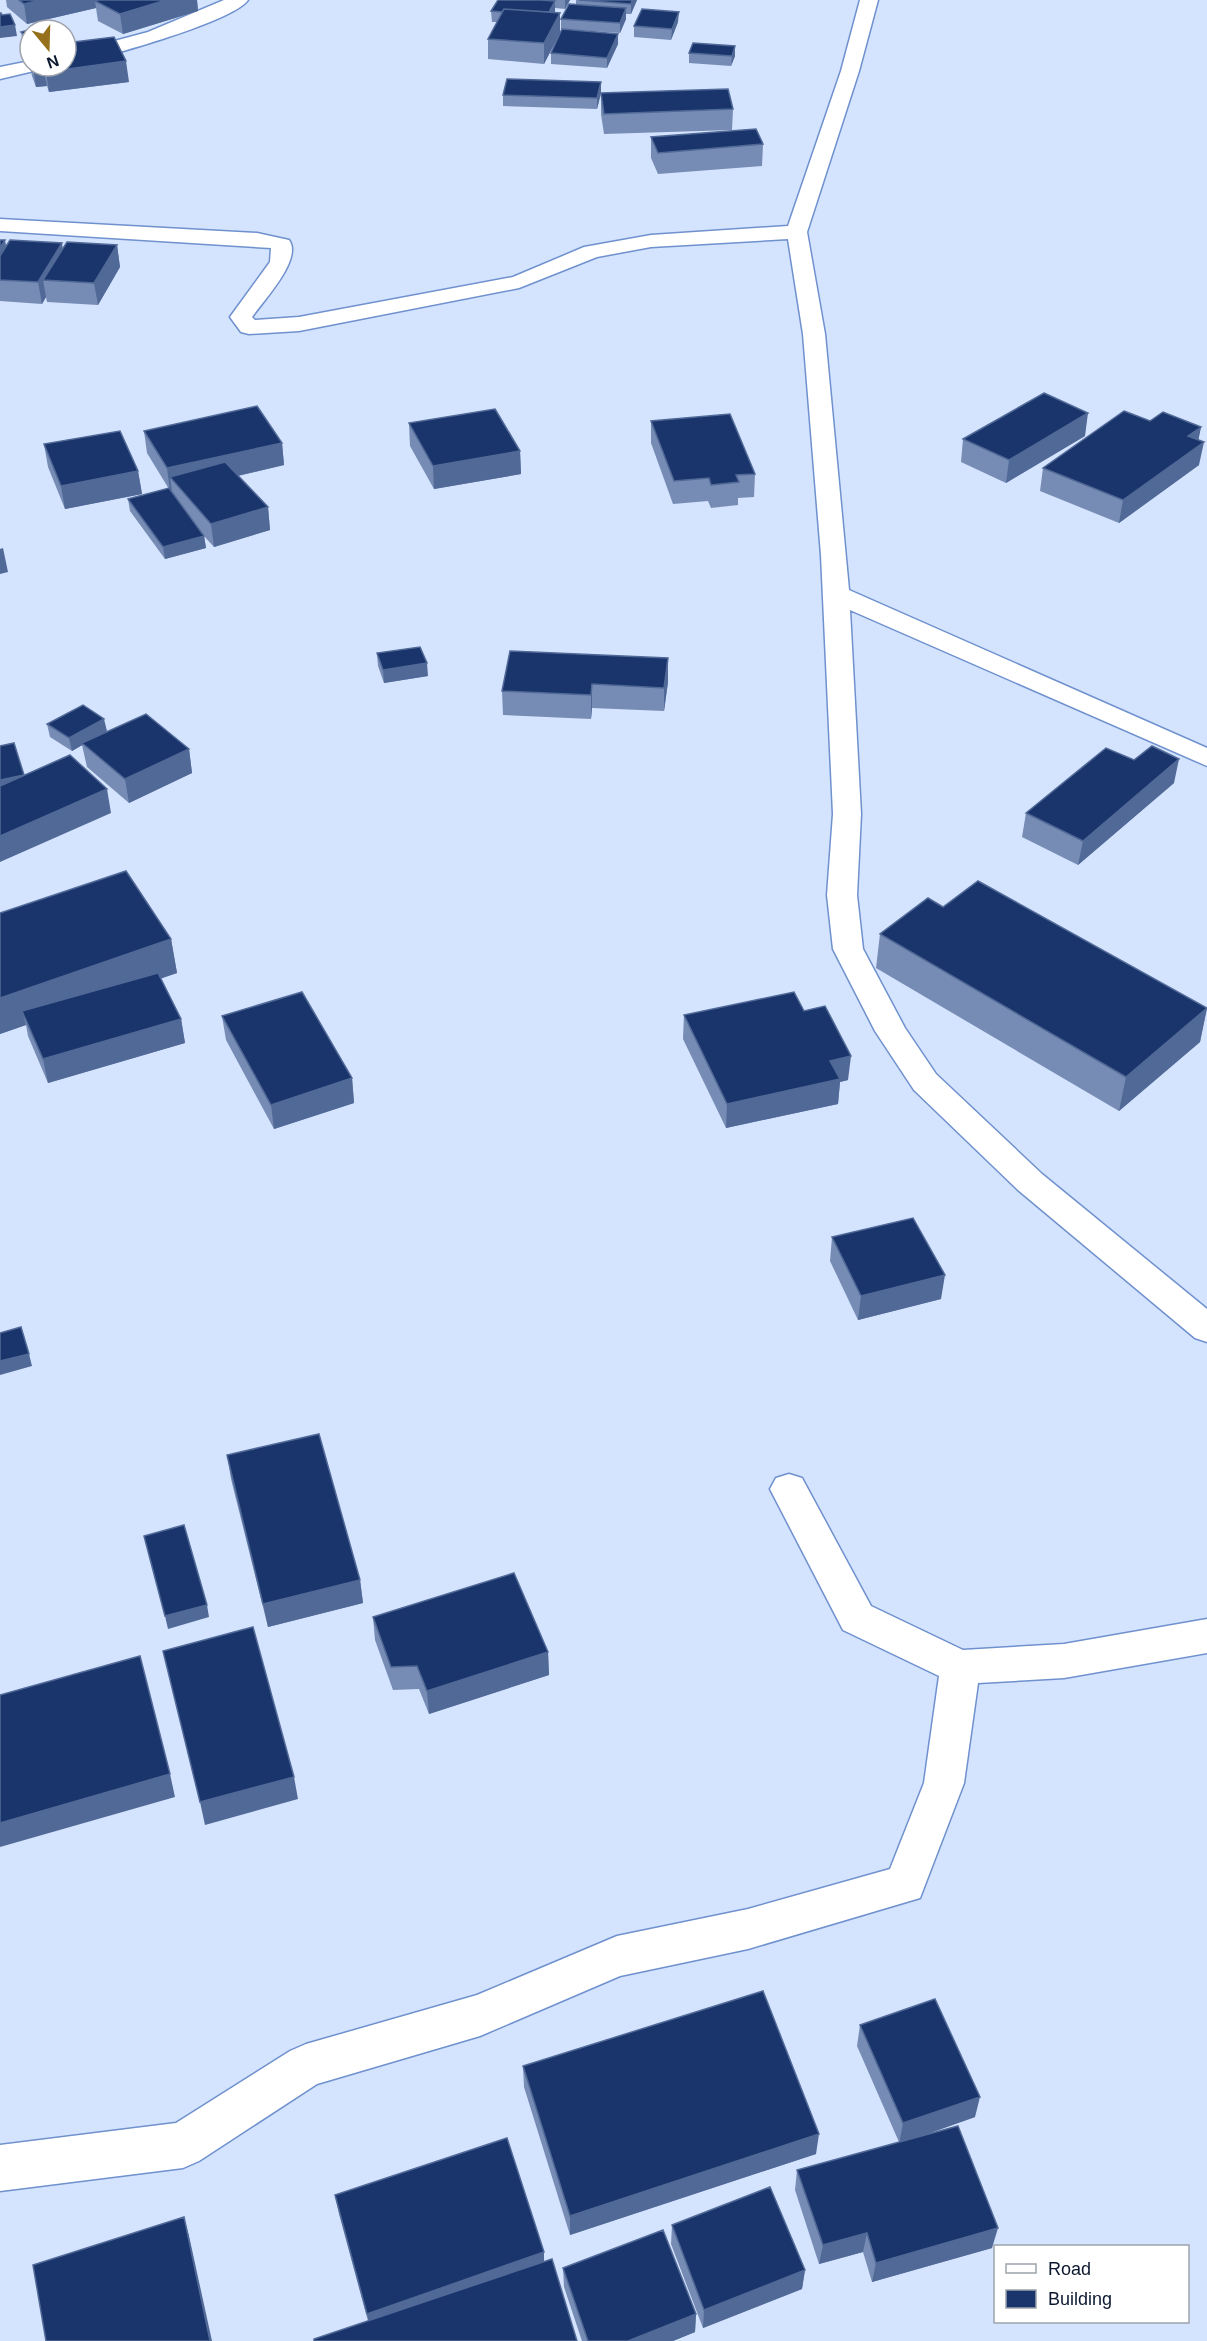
<svg xmlns="http://www.w3.org/2000/svg" width="1207" height="2341" font-family="Arial,sans-serif">
	<style>
		.lines { fill: none; stroke-linecap: round; stroke-linejoin: round }
		.minor-casing { stroke: #6f91ce; stroke-width: 3 }
		.minor { fill: #fff; fill-rule: evenodd }
		.wall { fill: #768cb4 }
		.shaded-wall { fill: #516997 }
		.building { fill: #19356b; stroke: #516997; stroke-width: 1.5 }
	</style>
	<rect width="100%" height="100%" fill="#d4e3fe"/>
	<g class="lines">
		<defs>
			<path id="minor" d="M224,0h24c-16,23 -151,59 -182,66v-12l82,-22z
				M860,0h18l-19,71 -52,161 18,102 24,256 358,158v18l-357,-156 11,204 -4,81 6,54 42,79 31,46 106,100 165,135v33l-12,-4 -177,-148 -104,-100 -39,-59 -42,-82 -6,-54 6,-81 -12,-259 -18,-221 -15,-95 -137,8 -54,10 -78,31 -220,43 -50,3 -8,-2 -11,-15 40,-55 1,-14 -271,-17v-12l257,14 32,7c14,19 -25,60 -37,77l3,3 44,-3 214,-40 71,-30 67,-12 137,-9 53,-155z
				M30,61v5h10l-2,4 -38,9v-12z
				M789,1474l13,4 69,128 92,44 101,-6 143,-25v34l-143,25 -86,5 -14,100 -44,115 -172,51 -128,27 -140,60 -163,48 -118,77 -16,7 -183,23v-46l176,-22 114,-72 16,-7 171,-49 140,-59 131,-27 142,-40 34,-86 15,-107 -96,-46 -73,-141 6,-11z"/>
		</defs>
		<use href="#minor" class="minor-casing"/>
		<use href="#minor" class="minor"/>
	</g>
	<path class="wall" d="M6,0h191l1,11 -75,23 -25,-13 -2,-13 -69,16 -20,-17z
		M498,0h72l-5,9 -10,-1v5l5,20 -16,31 -56,-5v-20l9,-17h-5l-1,-11z
		M576,0h61l-6,14h-5v5l-6,14 -59,-4v-10l15,-14z
		M678,22l-7,18 -37,-3v-11z
		M30,30v18l-7,-5 -2,-11z
		M618,34v10l-11,24 -56,-4v-11z
		M735,46v10l-4,10 -42,-3v-10z
		M30,66h36l63,16 -80,10 -2,-6 -11,1 -4,-11z
		M601,82v11l-4,16 -94,-3v-11z
		M601,93l132,16 -1,21 -128,4 -3,-20z
		M651,137l112,7 -1,22 -104,8 -7,-16z
		M0,240l6,7 56,2 55,-4 3,22 -22,38 -51,-3 -1,-5 -4,7 -42,-3z
		M651,421l104,53 -1,23 -16,1v7l-27,3 -3,-7 -35,3 -22,-61z
		M1150,421l51,6 -3,13 1,25 -80,58 -79,-32 3,-23z
		M409,423l111,28 1,23 -87,15 -24,-43z
		M144,431l138,12 2,22 -46,11 30,31 2,23 -56,17 -10,-11 2,12 -41,11 -35,-48 -2,-12 41,-10 -22,-36z
		M1085,436l-79,47 -45,-21 2,-23z
		M44,444l94,27 4,23 -77,15 -17,-42z
		M510,651l158,31 -4,29 -72,-3 -1,11 -88,-4 -1,-24z
		M377,653l51,23 -44,7 -6,-17z
		M47,724l60,7 -10,5 92,13 3,24 -63,30 -42,-36 -5,-22 -10,6 -22,-14z
		M1174,783l-96,82 -56,-28 4,-24z
		M943,907l264,101 -7,34 -81,69 -243,-143 4,-34z
		M0,913l171,26 6,34 -16,5 20,41 4,24 -137,40 -20,-47 -2,-11 -26,9z
		M804,1011l44,69 -8,2 -2,22 -112,24 -43,-89 1,-24z
		M222,1016l130,62 2,25 -80,26 -48,-89z
		M832,1237l109,62 -83,21 -28,-59z
		M227,1455l133,125 3,23 -95,24 -37,-148z
		M373,1617l175,35 1,23 -120,39 -10,-25 -26,1 -18,-50z
		M860,2025l115,92 -59,21 76,110 -120,34 -9,-30 -44,12 -24,-74 2,-20 102,-28 -42,-96z
		M523,2066l293,88 -246,81 -46,-148z
		M335,2195l209,67 -176,59 -29,-107z
		M672,2225l133,45 -3,19 -99,39 -32,-84z
		M563,2268l133,46 -1,18 -22,9h-91l-18,-54z"/>
	<path class="shaded-wall" d="M40,0h71l-16,1 1,7 -69,16 -3,-20z
		M166,0h31l1,11 -75,23 -3,-20z
		M565,0h5l-5,9z
		M632,0h5l-6,14v-10z
		M555,1v11l-7,14v-10z
		M626,8v11l-6,14v-10z
		M679,12l-1,10 -7,18 1,-11z
		M560,13v20l-16,31v-21z
		M15,25l2,11 -17,2v-11z
		M618,34v10l-11,24v-10z
		M735,46v10l-4,10 1,-10z
		M126,61l3,21 -80,10 -3,-20z
		M43,66l4,20 -11,1 -3,-20z
		M601,82v11l-4,16v-11z
		M5,240l4,22 -9,14v-28z
		M62,243l3,22 -22,15 3,17 -4,7 -4,-22z
		M117,245l3,22 -22,38 -4,-22z
		M1088,413l-3,23 -79,47 3,-23z
		M1201,427l-4,20 7,-5 -5,23 -80,58 4,-23 65,-64z
		M282,443l2,22 -104,24 -10,-12 2,14h-2l-3,-23z
		M520,451l1,23 -87,15 -1,-23z
		M138,471l4,23 -77,15 -4,-23z
		M268,507l2,23 -56,17 -3,-23z
		M204,536l2,12 -41,11 -2,-12z
		M3,548l5,24 -8,2v-25z
		M668,658v24l-4,29v-23z
		M427,663l1,13 -44,7 -1,-13z
		M592,684v24l-1,11v-24z
		M104,719l3,12 -35,20 -3,-13z
		M189,749l3,24 -63,30 -4,-24z
		M1179,759l-5,24 -96,82 5,-24z
		M24,775l-24,19v-14z
		M107,789l4,24 -111,49v-26z
		M171,939l6,34 -149,52 -6,-14 4,14 -26,9v-36z
		M1207,1008l-7,34 -81,69 7,-34z
		M181,1019l4,24 -137,40 -5,-24z
		M851,1056l-3,24 -8,2 -2,22 -112,24 1,-24 103,-43z
		M352,1078l2,25 -80,26 -3,-24z
		M945,1275l-4,24 -83,21 3,-24z
		M29,1354l3,12 -32,9v-14z
		M360,1580l3,23 -95,24 -5,-23z
		M207,1605l2,12 -41,12 -3,-13z
		M548,1652l1,23 -120,39 -2,-23z
		M170,1774l5,23 -175,50v-24z
		M294,1777l4,22 -93,26 -5,-23z
		M980,2097l-5,20 -76,27 4,-21z
		M819,2134l-3,20 -246,81v-19z
		M184,2217l5,19 23,105h-2z
		M998,2228l-6,20 -120,34 4,-19z
		M867,2233l-4,19 -44,12 4,-19z
		M544,2252v19l-173,61 -4,-18z
		M805,2270l-3,19 -99,39 1,-18z
		M696,2314l-1,18 -22,9h-45z"/>
	<path class="building" d="M19,0h21l-16,4z
		M98,0h68l-46,14 -25,-13z
		M498,0h42l15,1 -6,11 -45,-3 -2,3 -11,-1z
		M579,0h53l-1,4z
		M569,4l57,4 -6,15 -59,-4z
		M504,9l56,4 -16,30 -56,-4z
		M642,9l37,3 -7,17 -38,-3z
		M0,13h1l1,2 8,-1 5,11 -15,2z
		M42,26l6,4h-18v8l-9,-6z
		M562,29l56,5 -11,24 -56,-5z
		M114,37l12,24 -80,11 -2,-6h22v-23z
		M693,43l42,3 -3,10 -43,-3z
		M507,79l94,3 -4,16 -94,-3z
		M728,89l5,20 -129,5 -3,-21z
		M756,129l7,15 -105,9 -7,-16z
		M0,240h5l-5,8z
		M10,240l52,3 -24,39 -38,-2v-24z
		M67,242l50,3 -23,38 -51,-3z
		M1044,393l44,20 -79,47 -46,-21z
		M257,406l25,37 -115,25 -23,-37z
		M495,409l25,42 -87,15 -24,-43z
		M1124,411l26,10 13,-9 38,15 -13,9 16,6 -81,58 -80,-32z
		M730,414l25,60 -19,1 3,7 -28,3 -2,-7 -35,3 -23,-60z
		M120,431l18,40 -77,15 -17,-42z
		M225,462l43,45 -57,17 -41,-47z
		M169,488l35,48 -41,11 -35,-48z
		M420,647l7,16 -44,7 -6,-17z
		M510,651l158,7 -4,30 -72,-4 -1,11 -89,-4z
		M83,705l21,14 -35,19 -22,-14z
		M146,714l43,35 -64,30 -43,-36z
		M14,743l10,32 -24,5v-34z
		M1152,746l27,13 -96,82 -57,-28 80,-65 28,12z
		M70,755l37,34 -107,47v-50z
		M126,871l45,68 -171,59v-85z
		M978,881l229,127 -81,69 -246,-143 48,-36 15,9z
		M158,973l23,46 -138,40 -21,-48z
		M302,992l50,86 -81,27 -49,-89z
		M794,992l10,19 21,-5 26,50 -21,5 10,18 -113,25 -43,-89z
		M913,1218l32,57 -84,21 -29,-59z
		M21,1327l8,27 -29,7v-28z
		M319,1434l41,146 -97,24 -36,-149z
		M184,1525l23,80 -42,11 -21,-80z
		M514,1573l34,79 -121,39 -10,-25 -26,1 -18,-50z
		M253,1627l41,150 -94,25 -37,-151z
		M140,1656l30,118 -170,49v-128z
		M763,1991l56,143 -249,82 -47,-150z
		M935,1999l45,98 -77,26 -43,-98z
		M958,2126l40,102 -122,35 -9,-30 -44,12 -26,-75z
		M507,2138l37,114 -177,62 -32,-119z
		M770,2187l35,83 -101,40 -32,-85z
		M184,2217l26,124h-164l-13,-76z
		M663,2230l33,84 -68,27h-40l-25,-73z
		M552,2259l25,82h-263v-2z"/>
	<rect x="994" y="2245" width="195" height="78" fill="#ffffff" stroke="#9da3ac" stroke-width="1.5"/>
	<rect x="1006" y="2264" width="30" height="9" fill="#ffffff" stroke="#9da3ac" stroke-width="1.5"/>
	<text x="1048" y="2275" font-size="18" fill="#0b182f">Road</text>
	<rect x="1006" y="2290" width="30" height="18" fill="#19356b" stroke="#9da3ac" stroke-width="1.5"/>
	<text x="1048" y="2305" font-size="18" fill="#0b182f">Building</text>
	<g transform="translate(48 48) rotate(161)"><circle r="28" fill="#ffffff" stroke="#9da3ac" stroke-width="1.5"/>
	<path d="M0-4.5L10 22L0 15L-10 22Z" fill="#97701b"/>
	<text y="-9" font-size="16" font-weight="bold" text-anchor="middle" fill="#0b182f">N</text>
	</g>
</svg>
